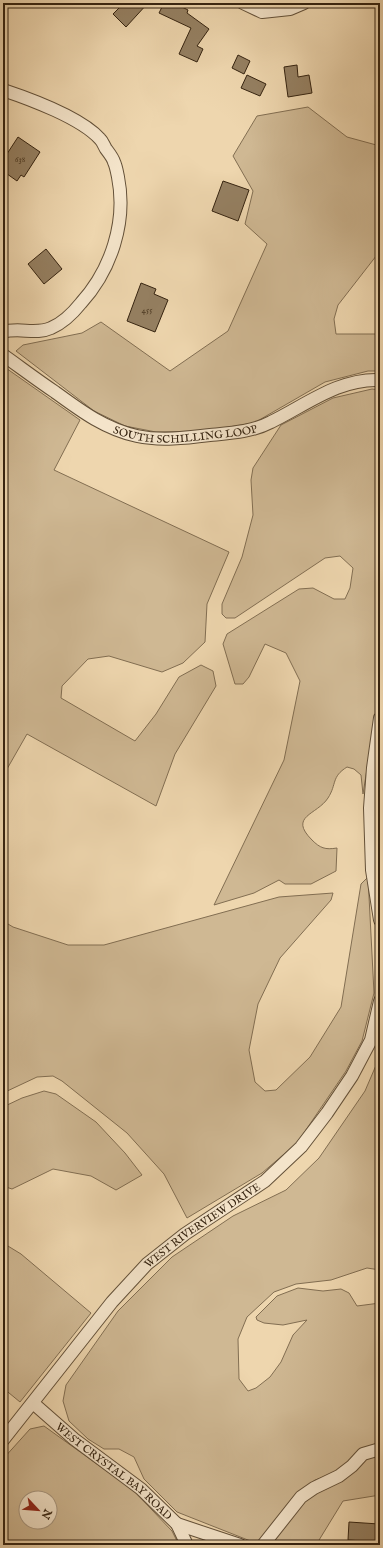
<svg xmlns="http://www.w3.org/2000/svg" width="383" height="1548" font-family="'IM FELL English',serif">
	<style>
		.green { fill: #cfb893; stroke: #826e52; fill-rule: evenodd }
		.building { fill: #958062; stroke: #352310 }
		.lines { fill: none; stroke-linecap: round; stroke-linejoin: round }
		.minor-casing { stroke: #635038; stroke-width: 14 }
		.minor { stroke: #f4e4ca; stroke-width: 12 }
		.labels { text-anchor: middle; stroke-width: 4; stroke-linejoin: round; paint-order: stroke }
		.number-label { font-size: 9px; fill: #4d3a24 }
		.street-label { font-size: 11px; fill: #352310; stroke: #f4e4ca }
	</style>
	<rect width="100%" height="100%" fill="#eed6ae"/>
	<filter id="stains"><feTurbulence type="fractalNoise" baseFrequency=".005" numOctaves="4"/><feColorMatrix values="0 0 0 0 .2 0 0 0 0 .09 0 0 0 0 .02 0 0 0 .5 -.17"/></filter>
	<radialGradient id="worn" r=".72"><stop offset=".6" stop-color="#630" stop-opacity="0"/><stop offset="1" stop-color="#630" stop-opacity=".3"/></radialGradient>
	<path class="green" d="M308,107l39,30 33,9v105l-42,54 -4,14 2,15h44v37h-12l-43,11 -71,41 -51,8 -47,1 -31,-6 -31,-15 -78,-60 7,-6 59,-12 19,-11 69,49 58,-40 39,-87 -22,-20 8,-33 -20,-35 24,-40z
		M3,366l77,54 -26,50 175,82 -22,52 -2,38 -22,21 -21,9 -53,-16 -21,3 -26,27 -1,12 74,43 21,-27 23,-37 22,-12 12,6 3,15 -41,68 -19,52 -129,-72 -24,42z
		M372,389l8,1v261l-2,4 -2,14v44l-13,81 -2,-19 -7,-6 -7,-2c-16,10 -10,17 -19,31 -11,17 -40,18 -16,42 8,8 13,10 25,8l-1,23 -25,13h-26l-6,-4 -25,13 -40,12 70,-145 16,-79 -14,-28 -21,-9 -16,33 -6,7h-8l-12,-40 4,-10 72,-45 14,-1 21,11h11l5,-11 3,-20 -13,-12 -15,2 -90,60h-9l-4,-4v-10l20,-47 11,-42 -2,-35 2,-12 28,-43 52,-27z
		M368,877l6,116 -12,48 -16,30 -49,72 -35,30 -75,45 -23,-44 -37,-41 -65,-52 -9,-5 -16,1 -34,16v-172l10,6 55,18h36l175,-48 54,-4 -2,7 -51,58 -22,46 -9,46 6,32 10,9 11,-1 34,-33 31,-50 20,-123z
		M380,1056v214l-13,-2 -36,12 -35,4 -22,8 -27,25 -9,22 1,40 9,12 8,-3 14,-11 11,-15 12,-27 14,-15 -24,5 -19,-2 -7,-3 -1,-3 21,-21 21,-8 25,3 18,-2 8,4 8,13 23,-3v142l-44,28 -21,7 -17,13 -40,51 -81,-32 -33,-33 -10,-22 -15,-8h-15l-16,-10 -19,-18 -6,-20 3,-16 52,-74 54,-54 61,-41 53,-26 33,-32 46,-67z
		M44,1091l12,3 40,28 29,31 17,22 -26,15 -25,-14 -38,-7 -41,20 -9,-3v-79l19,-9z
		M3,1243l18,11 70,59 -71,89 -17,-14z
		M44,1426l89,64 39,41 7,14h-176v-86l27,-30zM26,1498h24v24h-24z
		M380,1452v43l-37,6 -27,44h-48l34,-45 63,-42z"/>
	<path class="building" d="M124,3h24l-22,24 -13,-13z
		M164,3h10l14,7 -1,3 22,16 -12,17 6,3 -6,13 -18,-8 12,-26 -32,-15z
		M238,55l12,6 -6,13 -12,-6z
		M297,65l1,12 11,-2 3,18 -24,4 -4,-30z
		M247,75l19,9 -6,12 -19,-8z
		M18,137l22,15 -16,25 -3,-2 -4,6 -14,-10v-11z
		M223,181l26,9 -11,31 -26,-10z
		M46,249l16,20 -18,15 -16,-20z
		M141,283l15,6 -2,5 14,6 -13,32 -28,-11z
		M349,1522l30,2 -1,18 -30,-2z"/>
	<g class="lines">
		<defs>
			<g id="minor">
				<path d="M243,3l19,9 28,-3 14,-6"/>
				<path d="M3,90c27,9 78,28 97,49 3,3 4,7 6,10 3,4 7,9 8,13 2,4 3,10 4,15 9,45 -7,93 -37,126 -8,10 -18,20 -30,25 -15,7 -32,-1 -48,4"/>
				<path id="s1" d="M3,355c17,12 34,25 52,37 26,19 50,37 82,44 23,5 49,2 73,-1 21,-2 42,-3 61,-13 35,-17 68,-44 109,-42"/>
				<path d="M380,718l-7,50 -3,40 2,62 8,50"/>
				<path id="s2" d="M33,1403l41,36 67,50 36,35 10,21"/>
				<path id="s3" d="M3,1440l109,-138 35,-38 38,-30 80,-53 36,-34 26,-34 25,-37 19,-36 9,-39"/>
				<path d="M177,1524l63,21"/>
				<path d="M263,1545l38,-48 13,-9 25,-12 13,-10 11,-12 17,-5"/>
			</g>
		</defs>
		<use href="#minor" class="minor-casing"/>
		<use href="#minor" class="minor"/>
	</g>
	<g class="labels">
		<g class="number-label">
			<text x="20" y="162">638</text>
			<text x="147" y="313">455</text>
		</g>
		<g class="street-label">
			<text dy="4" stroke="none"><textPath href="#s1" startOffset="206">SOUTH SCHILLING LOOP</textPath></text>
			<text dy="4" stroke="none"><textPath href="#s3" startOffset="295">WEST RIVERVIEW DRIVE</textPath></text>
			<text dy="4" stroke="none"><textPath href="#s2" startOffset="106">WEST CRYSTAL BAY ROAD</textPath></text>
		</g>
	</g>
	<rect width="383" height="1548" fill="none" stroke="#eed6ae" stroke-width="16"/>
	<rect x="4" y="4" width="375" height="1540" fill="none" stroke="#352310" stroke-width="2"/>
	<rect x="8" y="8" width="367" height="1532" fill="none" stroke="#352310"/>
	<g transform="translate(38 1510) rotate(116)"><circle r="19" fill="#f4e4ca" stroke="#a89780"/>
	<path d="M0-3L7 15L0 10L-7 15Z" fill="#8f2418"/>
	<text y="-6" font-size="11" font-weight="bold" text-anchor="middle" fill="#352310">N</text>
	</g>
	<rect width="100%" height="100%" filter="url(#stains)"/>
	<rect width="100%" height="100%" fill="url(#worn)"/>
</svg>
